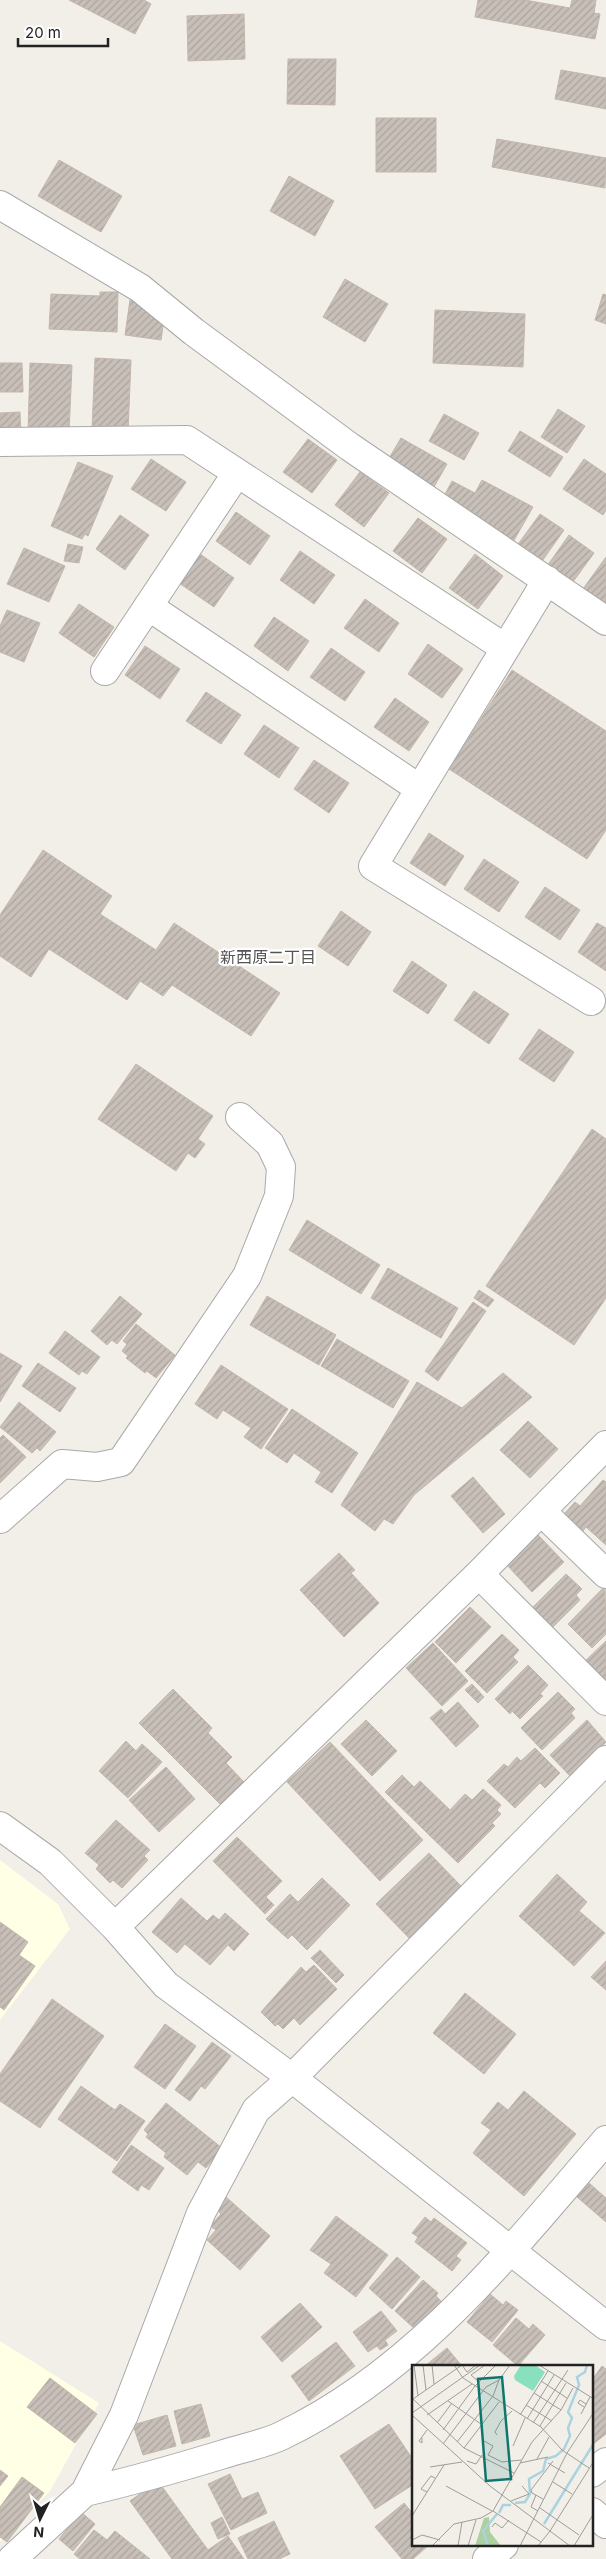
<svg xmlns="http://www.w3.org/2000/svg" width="606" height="2559" font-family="Inter,'Noto Sans JP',sans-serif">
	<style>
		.education { fill: #ffffe5 }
		.building { fill: url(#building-hatch); stroke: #c4b6ab }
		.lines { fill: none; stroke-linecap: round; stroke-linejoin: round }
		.street-casing { stroke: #a9a9a9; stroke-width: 30 }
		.street { stroke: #fff; stroke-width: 28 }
		.labels { text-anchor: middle; stroke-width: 4.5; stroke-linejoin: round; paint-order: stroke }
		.neighbourhood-label { font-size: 16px; fill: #555; stroke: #fff }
		.inset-river { fill: none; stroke: #aad3df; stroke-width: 2.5 }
		.inset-road { fill: none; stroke: #9f9d99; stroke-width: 1 }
		.view { fill: #0f766e; fill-opacity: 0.15; stroke: #0f766e; stroke-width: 2.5 }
		.inset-edge { fill: none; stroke: #222; stroke-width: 2.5 }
	</style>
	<defs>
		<pattern id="building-hatch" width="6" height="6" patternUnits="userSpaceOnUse" patternTransform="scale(1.25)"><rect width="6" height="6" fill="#c7bfb8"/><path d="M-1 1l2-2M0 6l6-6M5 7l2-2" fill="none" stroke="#aba49e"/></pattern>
	</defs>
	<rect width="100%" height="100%" fill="#f2efe9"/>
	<path class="education" d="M0,1860l58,44 12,25 -70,91z
		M0,2341l99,62 -49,88 -50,51z"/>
	<path class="building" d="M69,0h75l7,4 -16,30z
		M478,0h47l45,8 2,-8h24l-2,13 6,1 -5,25 -120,-22z
		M244,14l1,45 -57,2 -1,-45z
		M288,59h48l-1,46 -48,-1z
		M561,70l45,8v31l-51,-10z
		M376,118h60v54h-60z
		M497,139l109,19 -1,30 -113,-21z
		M59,160l63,36 -21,36 -63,-36z
		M289,176l45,25 -19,35 -45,-25z
		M345,279l43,25 -23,38 -42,-25z
		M100,292h18l-1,40 -68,-3 2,-35 49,2z
		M603,294l3,1v29l-11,-4z
		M130,300l22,3 13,9 -4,28 -36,-5z
		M435,310l90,4 -2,53 -90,-4z
		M95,358l36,2 -3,71 -36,-2z
		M0,363h22l1,29h-23z
		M30,363l42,2 -3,68 -41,-1z
		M558,409l27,17 -18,27 -26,-16z
		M20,412l1,27h-21v-26z
		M444,414l35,19 -15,27 -35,-19z
		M520,431l43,26 -13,20 -42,-26z
		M401,438l46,26 -16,28 -46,-27z
		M308,439l29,21 -25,33 -29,-21z
		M151,459l35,23 -20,29 -35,-22z
		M584,459l22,15v36l-3,5 -40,-26z
		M78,462l35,14 -25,60 -3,-2 -3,5 -31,-13z
		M360,472l29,21 -25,34 -29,-22z
		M482,480l51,27 -20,35 -71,-42 10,-19 23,12z
		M236,512l34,24 -20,29 -34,-24z
		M540,514l24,16 -24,34 -24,-17z
		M120,515l29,20 -24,35 -29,-21z
		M418,518l29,21 -25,34 -29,-22z
		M569,535l25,18 -24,33 -25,-17z
		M68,544l15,3 -4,16 -15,-2z
		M24,548l41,18 -16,36 -42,-18z
		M300,551l35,24 -21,29 -34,-24z
		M200,554l34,24 -20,29 -35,-24z
		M475,554l28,22 -25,33 -29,-21z
		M606,557v52l-26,-16z
		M365,599l34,24 -20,29 -35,-24z
		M79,604l35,23 -20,30 -35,-24z
		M7,610l33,13 -16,39 -24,-10v-26z
		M274,617l35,24 -21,30 -34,-25z
		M428,644l35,25 -21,29 -34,-24z
		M145,646l35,23 -20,30 -35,-24z
		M331,648l34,24 -20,29 -35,-24z
		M512,670l94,61v99l-19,29 -138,-90z
		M206,692l35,23 -20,29 -35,-23z
		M395,698l34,24 -20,29 -35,-24z
		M264,725l35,23 -20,30 -35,-24z
		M314,760l35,23 -20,30 -35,-24z
		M429,833l35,23 -19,30 -35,-23z
		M43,850l69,46 -12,18 56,36 18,-27 106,70 -29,43 -79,-51 -9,11 -23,-15 -13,19 -78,-51 -18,28 -31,-21v-41z
		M484,859l35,23 -20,30 -35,-23z
		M545,887l35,23 -20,30 -35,-23z
		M341,911l30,21 -23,34 -30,-20z
		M597,923l9,5v43l-28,-19z
		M412,961l35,24 -19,29 -35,-23z
		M474,991l35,23 -20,30 -35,-24z
		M539,1029l35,23 -20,30 -35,-23z
		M136,1064l77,52 -15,23 7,5 -10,14 -7,-5 -12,18 -78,-52z
		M592,1129l14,10v159l-32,47 -88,-59z
		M307,1220l73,45 -19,29 -72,-44z
		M388,1268l70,40 -17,30 -70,-40z
		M479,1290l15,10 -6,7 -14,-9z
		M120,1296l22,18 -25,30 -5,-4 -5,5 -16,-14z
		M267,1296l69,39 -17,30 -69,-40z
		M473,1302l13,9 -48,70 -13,-10z
		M136,1324l39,31 -19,23 -9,-7 -2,2 -19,-15 2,-2 -6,-5 5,-7 -4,-3z
		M65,1331l35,26 -13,17 -5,-3 -3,4 -30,-22z
		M337,1339l72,42 -16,27 -72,-42z
		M0,1353l22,13 -22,36z
		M38,1363l38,25 -16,24 -38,-26z
		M221,1365l67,44 -27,40 -17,-12 7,-9 -28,-18 -6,9 -22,-15z
		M503,1373l29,24 -118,98 -21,29 -9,-5 -9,12 -34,-26 76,-123 45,26z
		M19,1402l37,30 -16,19 -3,-3 -5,5 -32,-26z
		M292,1409l66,44 -26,40 -17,-11 6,-10 -27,-19 -7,10 -22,-15z
		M528,1421l30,28 -28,29 -30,-28z
		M3,1435l23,22 -26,26v-45z
		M473,1477l32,37 -22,19 -32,-37z
		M603,1480l3,2v63l-20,-18 -3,4 -19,-17 11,-12 5,4z
		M538,1535l26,27 -32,30 -26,-28z
		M339,1553l16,17 -4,3 28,30 -35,34 -44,-47z
		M566,1574l16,15 -6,6 4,5 -28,28 -4,-5 -3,3 -16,-15z
		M605,1586l1,48 -14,14 -24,-24z
		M470,1607l21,20 -35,36 -21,-21z
		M502,1634l17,16 -6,7 5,5 -31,31 -22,-22z
		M606,1641v41l-23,-19z
		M433,1643l35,38 -26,25 -36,-38z
		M528,1665l20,20 -8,9 3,2 -23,23 -8,-8 -2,3 -15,-15z
		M472,1684l12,13 -6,6 -13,-13z
		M173,1689l39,39 -4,5 24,24 -6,6 18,19 -23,23 -82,-82z
		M558,1692l17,17 -4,4 4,5 -33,32 -21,-22z
		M458,1702l21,24 -23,21 -26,-29 11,-9 4,5z
		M366,1720l31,31 -25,25 -31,-32z
		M587,1720l19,22 -36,34 -20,-21z
		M126,1741l10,10 6,-7 20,18 -34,36 -29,-27z
		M330,1742l93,98 -43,41 -93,-99z
		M535,1748l25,25 -15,15 -5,-5 -25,25 -28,-27 17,-17 4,3 9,-10 4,4z
		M166,1767l29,32 -36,33 -30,-32z
		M402,1775l12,12 6,-6 30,29 15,-16 7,6 11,-11 18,16 -4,5 4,4 -9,9 3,3 -37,37 -73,-71z
		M116,1820l34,30 -6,6 4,4 -26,28 -9,-8 -3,3 -14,-14 3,-4 -14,-12z
		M237,1837l45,44 -16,16 8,8 -9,9 -52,-53z
		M429,1853l33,34 -53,51 -33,-34z
		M557,1874l30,28 -8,9 26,22 -31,33 -55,-50z
		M322,1878l28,27 -43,45 -15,-15 -4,4 -22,-20 24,-25 8,8z
		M181,1898l26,23 6,-6 6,5 6,-7 24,21 -15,17 -6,-6 -18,20 -25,-21 -8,9 -25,-21z
		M0,1922l28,20 -9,13 16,11 -31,44 -4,-3z
		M320,1950l24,25 -8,8 -25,-25z
		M606,1961v29l-15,-13z
		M314,1965l23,24 -37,36 -6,-7 -11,11 -5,-5 -3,2 -14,-14 40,-45 5,5z
		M465,1993l51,41 -32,40 -51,-41z
		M52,1999l52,37 -64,92 -40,-27v-27z
		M165,2024l31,22 -31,43 -31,-22z
		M212,2042l19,14 -26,33 -4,-3 -11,15 -15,-11z
		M81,2086l34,24 5,-6 25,17 -28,40 -59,-42z
		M524,2091l52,43 -52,62 -51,-43 18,-23 -10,-7 17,-21 10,8z
		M166,2103l56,45 -16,20 -8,-6 -11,13 -23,-18 2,-4 -20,-16 2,-3 -4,-4z
		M131,2145l33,23 -15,22 -8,-5 -3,6 -26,-19z
		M589,2183l17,15v24l-29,-25z
		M226,2197l44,39 -30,34 -33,-30 9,-10 -6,-4 11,-12 -5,-5z
		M336,2216l52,39 -32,42 -32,-24 7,-9 -21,-14z
		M425,2217l6,5 3,-4 33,25 -11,13 5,4 -9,11 -37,-29 3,-5 -6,-4z
		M397,2257l23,20 -28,32 -23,-21z
		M423,2280l15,13 -2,3 5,5 -25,29 -21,-19z
		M490,2294l13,11 3,-4 12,9 -26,32 -25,-20z
		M300,2303l22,24 -40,35 -21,-25z
		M381,2311l16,20 -12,9 3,5 -8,5 -3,-4 -9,6 -15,-20z
		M516,2318l13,11 4,-5 12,11 -27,31 -25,-21z
		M336,2342l19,24 -46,35 -18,-25z
		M447,2348l15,18h-37z
		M602,2366l4,3v65l-14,11v-65z
		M50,2378l47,36 -22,29 -48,-36z
		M201,2404l9,32 -28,8 -8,-33z
		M167,2415l9,31 -33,9 -10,-30z
		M389,2424l25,37v23l-39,25 -35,-53z
		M0,2470l8,6 -8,10z
		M230,2474l12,25 16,-7 9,21 -36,17 -23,-46z
		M22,2477l22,16 -37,49 -7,-5v-30z
		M158,2481l50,69 20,-14 16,23h-72l-42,-58z
		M404,2503l10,12v30h15l-16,14h-11l-27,-32z
		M81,2512l14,12 -22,27 -14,-12z
		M222,2517l8,17 -12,5 -7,-16z
		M274,2521l16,33 -11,5h-31l-10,-21z
		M94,2530l13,10 8,-9 35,28h-70l-6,-5z"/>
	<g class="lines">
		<defs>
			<path id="street" d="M0,205l140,83 54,44 156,115 256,174
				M0,442l187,-2 318,208
				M547,580l-174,286 218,135
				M148,606l272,183
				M105,671l132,-198
				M541,1511l65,63
				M0,1519l62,-55 35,3 24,-5 126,-186 32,-80 2,-29 -11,-23 -30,-27
				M479,1574l127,127
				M0,1826l50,36 65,65 51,58 126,93 314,248
				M115,1927l364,-353 127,-129
				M592,2473l14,-11
				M85,2492c47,-11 93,-24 139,-38 18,-6 40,-10 57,-18 135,-64 230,-186 325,-296
				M592,2512l14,12
				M12,2559l73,-67 39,-77 77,-202 55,-103 36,-32 314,-318
				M487,2559l17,-14"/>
		</defs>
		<use href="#street" class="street-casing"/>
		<use href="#street" class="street"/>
	</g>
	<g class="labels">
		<g class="neighbourhood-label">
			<text x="268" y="963">新西原二丁目</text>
		</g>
	</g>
	<g transform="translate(412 2365)">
		<rect width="181" height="181" fill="#f2efe9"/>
		<path d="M77,152l1,15 11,14h-26l9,-28z" fill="#add19e"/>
		<path d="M109,0h14l10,7 -12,19 -18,-11 -1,-4z" fill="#88e0be"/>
		<path class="inset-river" d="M103,138l10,-1 5,-8 -1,-15 14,-8 3,-12 10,-3 8,-7 6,-13 -2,-8 4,-10 -4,-6 11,-27 -2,-8 8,-5 2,-7M87,148l4,-8h8M132,159l50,-81M76,181l-5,-15 14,-17"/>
		<path class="inset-road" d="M2,0l4,31M11,0l3,25M20,0l2,19M42,0l9,13 78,49 21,23 27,18M50,0l5,7 9,-7M127,0l55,34M129,16l26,17M67,17l-8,-7 14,-10M122,28l27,17M0,33l52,50 50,25M1,34l49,-34M36,36l33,23M114,40l26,16M172,42l-6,-4 2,-3 6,4M0,48l68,-48M169,49l9,-17M0,50l78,71 80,60M15,50l45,-31M108,50l28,-44M115,54l27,-44M25,58l15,-20M121,58l35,-53M128,61l26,-43M31,65l32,-44 21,-21M85,70l-2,-3 6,-11 11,-10M10,73v5l-3,-2 8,-11M72,76l9,5 -5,9M45,77l36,-46 6,-16 11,-15M31,79l43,-57 13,-7M101,81l12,-28M52,83l35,-46M76,90l14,7 19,-2M125,94l12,-22M55,96l9,3 6,-9M108,98l28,-6M136,98l17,10M18,102l32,-5M141,117l19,12M34,121l46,25M15,127l-6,-3 10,-13 4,2M124,130l-5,12 7,4M131,134l-11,-6 -1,-3 22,-29M99,136l18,-7 -7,-8M128,143l39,27M81,146l48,31M0,151l32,-51M80,162l3,-4 7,5 7,-8M138,166l44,-70M0,175l10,-5 18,5M20,181l22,-22 27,-6 12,-7 39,-69 29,-32 12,-22M46,181l4,-24M56,181l8,-26M108,181l47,-93 27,-41M126,181l12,-15M162,181l20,-33"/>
		<path class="view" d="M90,12l9,102 -25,2 -8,-102z"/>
		<rect width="181" height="181" class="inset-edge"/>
	</g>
	<g transform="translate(40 2519) rotate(185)" stroke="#ffffff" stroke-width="4" paint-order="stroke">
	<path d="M0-4L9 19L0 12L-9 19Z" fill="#222222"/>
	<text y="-8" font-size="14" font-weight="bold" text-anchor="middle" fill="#222222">N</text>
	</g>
	<path d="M18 38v8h90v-8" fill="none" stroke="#222222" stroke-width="2.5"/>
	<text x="25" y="38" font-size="15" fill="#222222" stroke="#ffffff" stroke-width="4" paint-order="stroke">20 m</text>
</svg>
